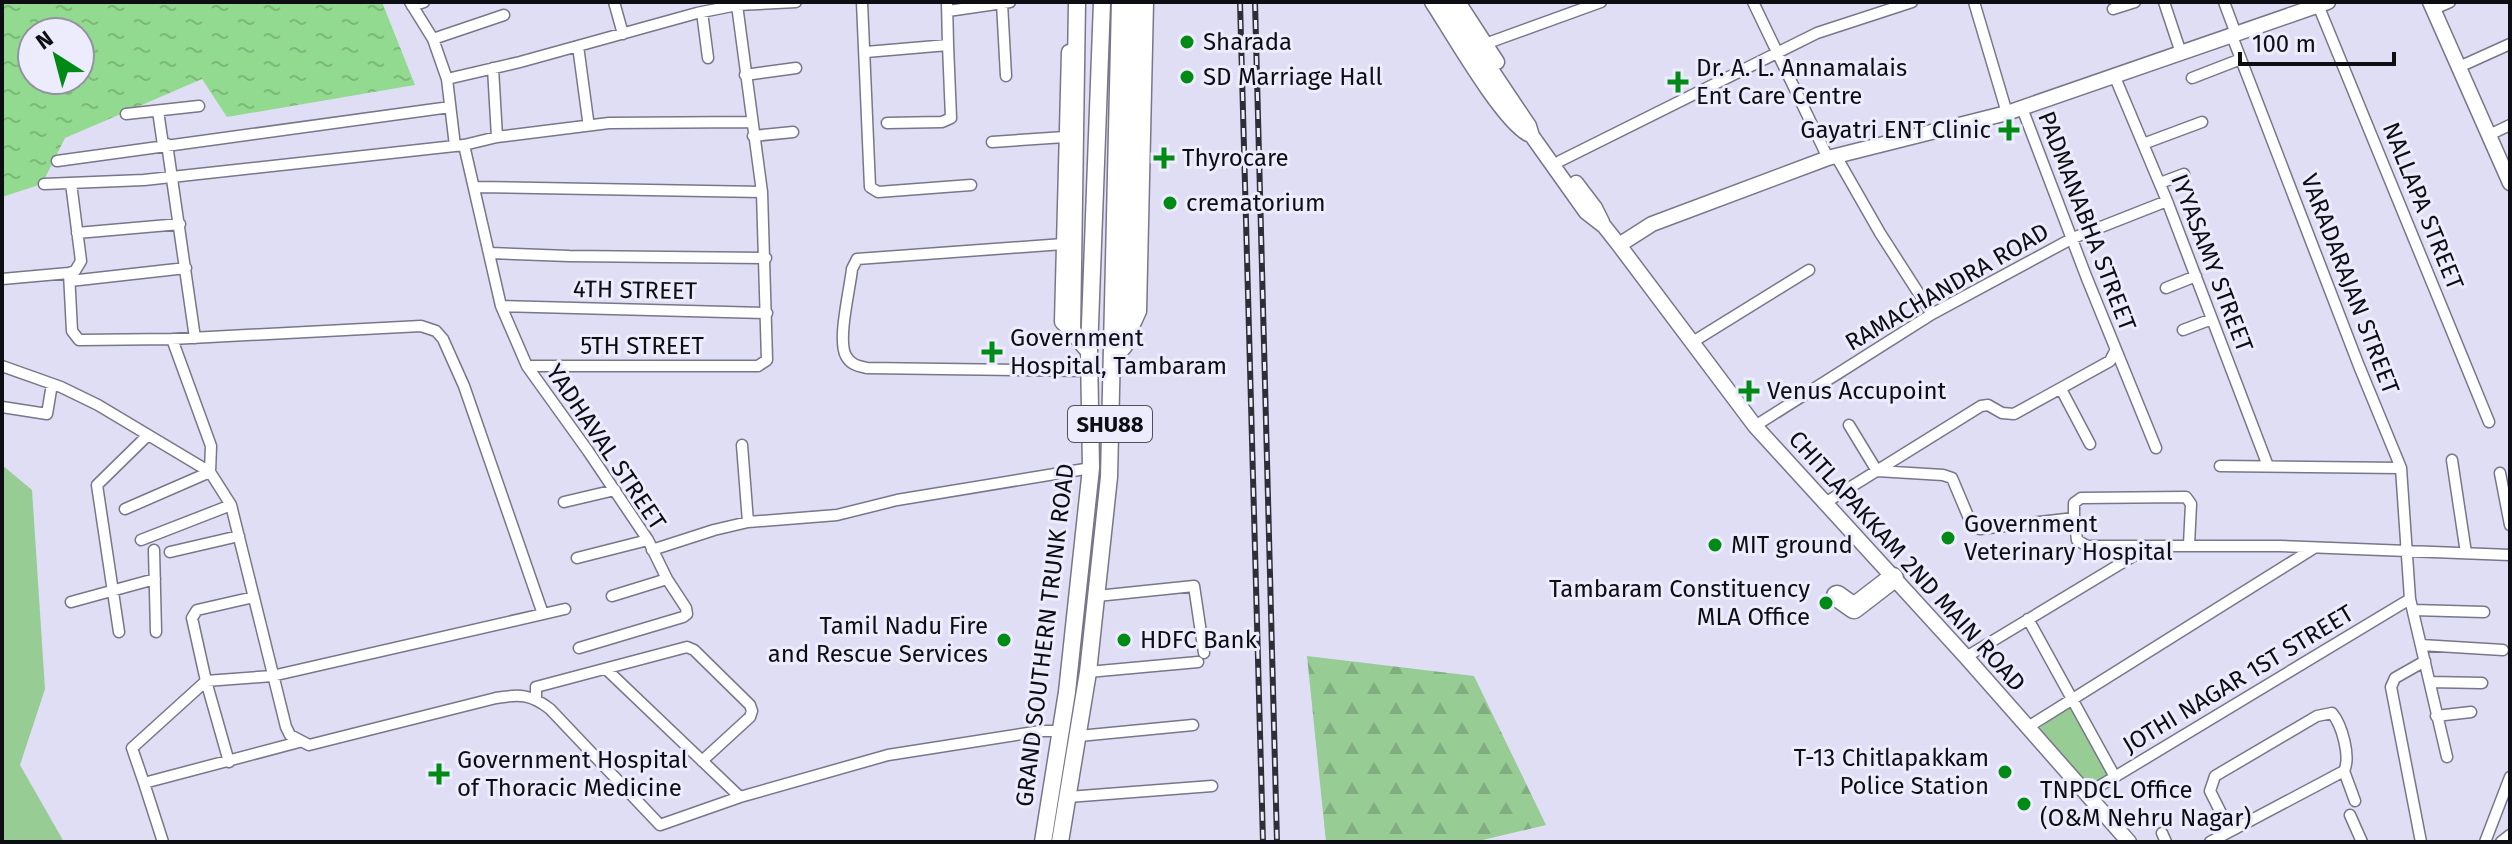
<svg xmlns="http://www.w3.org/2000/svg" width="2512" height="844" font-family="'Fira Sans',sans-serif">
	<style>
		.green { fill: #97cc95 }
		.forest { fill: url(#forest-firs) }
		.water { fill: url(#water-ripples); fill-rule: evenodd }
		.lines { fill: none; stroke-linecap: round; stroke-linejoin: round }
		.street-casing { stroke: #787689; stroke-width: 13 }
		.secondary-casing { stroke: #787689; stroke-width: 17 }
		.primary-casing { stroke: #787689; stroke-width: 19 }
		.highway-casing { stroke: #787689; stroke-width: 23 }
		.street { stroke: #fff; stroke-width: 10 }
		.secondary { stroke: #fff; stroke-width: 14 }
		.primary { stroke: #fff; stroke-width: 16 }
		.highway { stroke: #fff; stroke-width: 20 }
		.rail-casing { stroke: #2e2e37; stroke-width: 6 }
		.rail { stroke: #edecfd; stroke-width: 3; stroke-dasharray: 9; stroke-linecap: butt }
		.poi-dot { fill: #028a16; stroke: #edecfd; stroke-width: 3 }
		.labels { text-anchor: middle; stroke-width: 6; stroke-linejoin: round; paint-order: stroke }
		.shield { fill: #edecfd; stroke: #50505a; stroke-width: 2 }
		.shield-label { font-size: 22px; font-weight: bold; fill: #0d0d14 }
		.poi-label { font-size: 24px; fill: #0d0d14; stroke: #edecfd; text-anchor: start }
		.street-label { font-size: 24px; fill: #0d0d14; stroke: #edecfd }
	</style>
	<defs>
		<pattern id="forest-firs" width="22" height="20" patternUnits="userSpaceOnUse" patternTransform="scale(2)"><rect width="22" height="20" fill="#97cc95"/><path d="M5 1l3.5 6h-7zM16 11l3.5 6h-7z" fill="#81ae80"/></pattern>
		<pattern id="water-ripples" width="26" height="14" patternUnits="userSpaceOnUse" patternTransform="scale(2)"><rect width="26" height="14" fill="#92da8f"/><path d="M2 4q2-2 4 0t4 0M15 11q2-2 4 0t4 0" fill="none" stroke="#7dba7a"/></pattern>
	</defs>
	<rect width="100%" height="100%" fill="#e0def4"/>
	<path class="green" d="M2,465l30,25 13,199 -25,76 44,77h-62z
		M2071,705l37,69 -21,14 -50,-58z"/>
	<path class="forest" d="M1307,656l167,20 72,149 -72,17h-148z"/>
	<path class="water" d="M2,2h380l33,83 -188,32 -25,-38 -137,59 -23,46 -40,13zM32,32h48v48h-48z"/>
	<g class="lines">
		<defs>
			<path id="street" d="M410,2l23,37 14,40 8,67
				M614,2l9,32
				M862,2l8,185 8,5 93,-7
				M1753,2l75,156
				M1974,2l33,111
				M2164,2l17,51
				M2224,2l12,32
				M1002,3l4,73
				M2318,5l171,417
				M412,6l12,-4
				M2113,9l22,-7
				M2434,9l16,-7
				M948,11l62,-9
				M702,12l6,46
				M2232,36l127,330 42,102 9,131 37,158
				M433,39l71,-24
				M1485,44l116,-42
				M578,46l10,74
				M866,52l82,-7 -1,-43
				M2459,67l51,-23
				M493,68l4,69
				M745,75l51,-7
				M2114,75l53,126 101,265
				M2192,78l49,-19
				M447,79l73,-17 177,-49 40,-8 59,-3
				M2022,108l64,168 70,172
				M158,111l5,34
				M126,114l73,-8
				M887,123l55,-1 9,-4 -3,-73
				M2489,135l21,-10
				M753,136l40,-4
				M992,142l73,-5
				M167,144l28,194
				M2143,144l59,-22
				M464,145l37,161 26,60 61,85 60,89 19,39 19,29 1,6 -4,3 -104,31
				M1836,156l44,77 52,81
				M57,161l393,-54
				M1560,161l257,-128 95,-31
				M2160,183l24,-9
				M44,184l100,-4 320,-35 33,-8 112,-14 142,-1
				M475,187l287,5
				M77,233l103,-9
				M1063,244l-206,15 -5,10c-2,20 -15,71 -6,87 5,9 12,10 21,12l222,3
				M490,253l79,3 197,2
				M69,273l3,58 7,9 93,-1 249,-13 15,5 7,8 21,47 79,228
				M2,279l67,-6 6,-2 6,-10 -10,-78
				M70,281l116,-13
				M2166,288l30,-12
				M501,306l266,7
				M2183,330l29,-11
				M1691,343l118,-73
				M2,366l59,21 37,18 112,67 21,33 55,222 4,8 19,10 187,-47c23,-4 35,-4 54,11l110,116 80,-28 148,-42 153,-24h21
				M527,366h231l9,-6 -5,-168 -25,-187
				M2061,389l29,55
				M2,407l45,7 5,-30
				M1849,425l28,46 66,4 9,3 19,45 9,6 94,-11 3,22 10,6h193l230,9
				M1755,426l177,-112 141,-76 94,-37
				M742,445l6,77
				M2452,460l14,93
				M2220,466l181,2
				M2500,473l10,52
				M564,502l51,-12
				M1825,503l156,-97 7,-1 14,8 12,1 96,-53 5,-10
				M125,509l85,-37 1,-26 -39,-107
				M2074,518v-15l7,-5 105,-1 5,7 -2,41
				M141,540l90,-35
				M154,550l2,82
				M652,550l62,-20 34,-8 89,-7 60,-15 194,-32
				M170,552l69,-16
				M577,558l71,-18
				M612,596l55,-17
				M1097,596l97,-10 10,67
				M71,602l84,-23
				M2413,610l71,2
				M2028,619l87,158
				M119,632l-22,-147 51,-50
				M2421,645l82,5
				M1966,657l179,-108
				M606,669l134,128
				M1088,672l110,-10
				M2430,682l52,1
				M536,698v-11l151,-40 7,3 56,55 2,6 -2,6 -48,44
				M2436,716l35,-4
				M2028,727l286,-179
				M1079,736l114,-11
				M229,762l-23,-81 -14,-63 5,-8 57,-13
				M2344,771l11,30
				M144,783l-12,-35 74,-67 66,-5 293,-67
				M2088,793l322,-194
				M1068,797l144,-11
				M2350,815l12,27
				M2162,833l4,9
				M163,842l-19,-59 155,-41
				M2210,842l134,-71c7,-14 -2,-46 -12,-58l-15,3 -102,60 -5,15 20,40
				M2421,842l-30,-155 4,-9 30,-17
				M2485,842l25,-65
				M2501,842l9,-7"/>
			<path id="secondary" d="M1432,2c19,29 69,117 96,132
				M1446,2l83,124 3,10 54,76 18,14 15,19 136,181 211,231 163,185
				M1458,2l39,60
				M2430,2l80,181
				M1069,52l-7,270 10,9
				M1576,183l19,25 7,14
				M1619,245l33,-21 176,-66 179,-45 321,-111
				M1125,342l14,-31 7,-309"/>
			<path id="primary" d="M1077,2l-5,329 17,20
				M1112,358l12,-12 8,-344
				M1043,842l24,-150 24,-224 -2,-117 13,-349
				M1060,842l28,-170 21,-195 11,-475"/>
			<path id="highway" d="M1837,596l17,12 39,-30"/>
		</defs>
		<use href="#street" class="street-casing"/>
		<use href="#secondary" class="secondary-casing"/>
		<use href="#primary" class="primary-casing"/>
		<use href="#highway" class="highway-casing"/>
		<use href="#street" class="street"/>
		<use href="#secondary" class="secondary"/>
		<use href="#primary" class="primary"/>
		<use href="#highway" class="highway"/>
		<defs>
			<path id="rail" d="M1240,2l23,840
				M1255,2l22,840"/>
		</defs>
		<use href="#rail" class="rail-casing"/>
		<use href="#rail" class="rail"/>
	</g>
	<g class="poi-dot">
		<circle cx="1187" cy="42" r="8"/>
		<circle cx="1187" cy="77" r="8"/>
		<path d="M1674 70h8v8h8v8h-8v8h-8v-8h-8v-8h8z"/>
		<path d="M2005 118h8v8h8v8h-8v8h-8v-8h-8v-8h8z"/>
		<path d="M1160 146h8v8h8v8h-8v8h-8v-8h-8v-8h8z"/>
		<circle cx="1170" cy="203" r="8"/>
		<path d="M988 340h8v8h8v8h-8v8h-8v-8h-8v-8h8z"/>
		<path d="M1745 379h8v8h8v8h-8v8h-8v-8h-8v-8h8z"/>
		<circle cx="1948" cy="538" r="8"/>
		<circle cx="1715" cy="545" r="8"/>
		<circle cx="1826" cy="603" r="8"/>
		<circle cx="1004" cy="640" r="8"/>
		<circle cx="1124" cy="640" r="8"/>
		<circle cx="2005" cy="772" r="8"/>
		<path d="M435 762h8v8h8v8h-8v8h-8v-8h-8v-8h8z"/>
		<circle cx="2024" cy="804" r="8"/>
	</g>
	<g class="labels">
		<rect class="shield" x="1068" y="406" width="84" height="36" rx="6"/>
		<g class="shield-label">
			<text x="1110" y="432">SHU88</text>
		</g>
		<g class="poi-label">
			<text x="1203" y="50">Sharada</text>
			<text x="1696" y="76">Dr. A. L. Annamalais<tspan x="1696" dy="28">Ent Care Centre</tspan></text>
			<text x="1203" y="85">SD Marriage Hall</text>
			<text x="1991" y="138" text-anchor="end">Gayatri ENT Clinic</text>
			<text x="1182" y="166">Thyrocare</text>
			<text x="1186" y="211">crematorium</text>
			<text x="1010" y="346">Government<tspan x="1010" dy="28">Hospital, Tambaram</tspan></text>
			<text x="1767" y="399">Venus Accupoint</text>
			<text x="1964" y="532">Government<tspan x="1964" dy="28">Veterinary Hospital</tspan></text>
			<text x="1731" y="553">MIT ground</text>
			<text x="1810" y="597" text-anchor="end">Tambaram Constituency<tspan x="1810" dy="28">MLA Office</tspan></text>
			<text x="988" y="634" text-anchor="end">Tamil Nadu Fire<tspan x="988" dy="28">and Rescue Services</tspan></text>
			<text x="1140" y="648">HDFC Bank</text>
			<text x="1989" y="766" text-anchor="end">T-13 Chitlapakkam<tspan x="1989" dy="28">Police Station</tspan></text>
			<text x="457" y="768">Government Hospital<tspan x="457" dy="28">of Thoracic Medicine</tspan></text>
			<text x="2040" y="798">TNPDCL Office<tspan x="2040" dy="28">(O&amp;M Nehru Nagar)</tspan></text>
		</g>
		<g class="street-label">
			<text transform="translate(2423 206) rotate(68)" y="8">NALLAPA STREET</text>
			<text transform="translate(2087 221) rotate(69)" y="8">PADMANABHA STREET</text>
			<text transform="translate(2212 263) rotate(69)" y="8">IYYASAMY STREET</text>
			<text transform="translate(2350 284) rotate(69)" y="8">VARADARAJAN STREET</text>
			<text transform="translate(1947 287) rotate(-30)" y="8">RAMACHANDRA ROAD</text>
			<text transform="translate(635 290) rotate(1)" y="8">4TH STREET</text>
			<text x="642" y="354">5TH STREET</text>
			<text transform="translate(606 447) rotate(56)" y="8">YADHAVAL STREET</text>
			<text transform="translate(1907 561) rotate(48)" y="8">CHITLAPAKKAM 2ND MAIN ROAD</text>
			<text transform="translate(1045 635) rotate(-83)" y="8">GRAND SOUTHERN TRUNK ROAD</text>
			<text transform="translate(2238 679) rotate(-31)" y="8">JOTHI NAGAR 1ST STREET</text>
		</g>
	</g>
	<rect width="2512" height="844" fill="none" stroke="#0d0d14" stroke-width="8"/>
	<g transform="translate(56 56) rotate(324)"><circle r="38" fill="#edecfd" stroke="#9393a0" stroke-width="2"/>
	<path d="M0-6L14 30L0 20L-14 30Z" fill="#028a16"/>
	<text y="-12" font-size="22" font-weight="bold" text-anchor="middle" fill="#0d0d14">N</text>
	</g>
	<path d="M2240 52v12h154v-12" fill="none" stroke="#0d0d14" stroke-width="4"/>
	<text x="2252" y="52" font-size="24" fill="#0d0d14" stroke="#edecfd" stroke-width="6" paint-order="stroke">100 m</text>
</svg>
